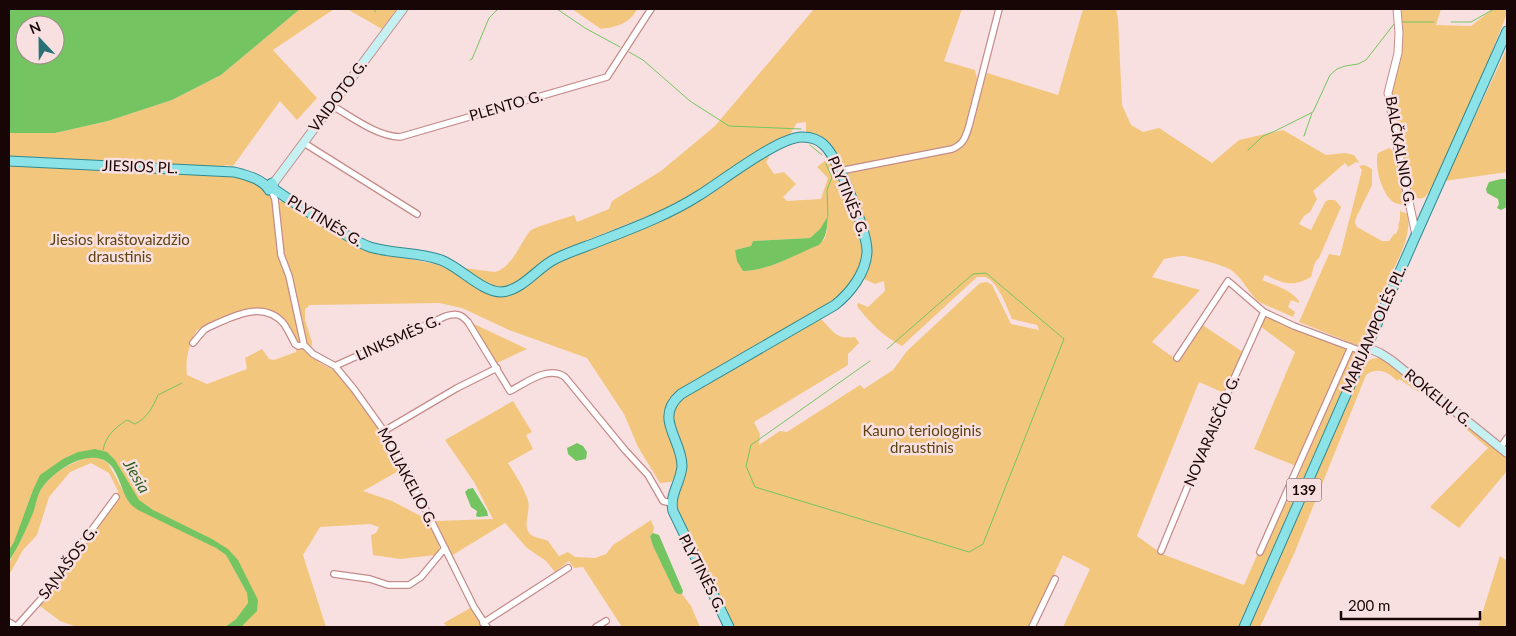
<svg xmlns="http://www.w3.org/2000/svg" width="1516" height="636" font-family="Lato,sans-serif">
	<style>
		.green { fill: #f2c67c; fill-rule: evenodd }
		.water { fill: #74c562; fill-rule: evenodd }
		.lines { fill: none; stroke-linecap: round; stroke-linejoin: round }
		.stream { stroke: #74c562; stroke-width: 1 }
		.minor-casing { stroke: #c48c8b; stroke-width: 8 }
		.tertiary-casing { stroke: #c48c8b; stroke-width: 9 }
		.secondary-casing { stroke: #c48c8b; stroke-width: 10 }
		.primary-casing { stroke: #32898e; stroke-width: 11 }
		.minor { stroke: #fff; stroke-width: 5.5 }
		.tertiary { stroke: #fff; stroke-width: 7 }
		.secondary { stroke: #c6f1f3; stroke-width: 8 }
		.primary { stroke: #8ce3e7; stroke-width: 9 }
		.labels { text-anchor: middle; stroke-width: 5; stroke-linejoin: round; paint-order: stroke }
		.shield { fill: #f9e0e0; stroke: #5c4747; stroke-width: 1 }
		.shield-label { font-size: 14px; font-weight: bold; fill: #180606 }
		.street-label { font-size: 15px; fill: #180606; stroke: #f9e0e0 }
		.park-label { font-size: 15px; fill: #5d4310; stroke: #f9e0e0 }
		.water-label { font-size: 16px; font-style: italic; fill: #2d6121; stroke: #f9e0e0 }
	</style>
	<rect width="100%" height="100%" fill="#f9e0e0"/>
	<path class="green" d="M300,9h34l-61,41 44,48 -20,22 -17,-19 -47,65 -7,-1 -5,2 43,21 11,11 3,35 27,107 -11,-57 -10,-30 -5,-51 4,-4 76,48 18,6 58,11 20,7 38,25 17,-1 12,-6 21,-19 21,-11 64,-25 69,-31 70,-49 2,4 -3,4 8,12 10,-2 12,12 -13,13 4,4 34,-2 7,-21 -11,-11 13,-10c9,18 37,80 34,98 -4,19 -16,33 -28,46l-154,89 -14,38 10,36 -2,11 -5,7 -11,1 -22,-36 -14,-33 -37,-56 -78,-28 -47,-22 -23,-5 -129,2 -5,4v11l7,22 -1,13 9,8 17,9 45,61 20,36 -39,22 29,10 38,20 7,15 2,8v6l-3,5 -36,4 -27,-4 -2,-20 5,-2 3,-6 -9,-3 -50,3 -17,28 23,72h-93l21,-20 -24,-52 -87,-46 -34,-51 -7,-2 -31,4 -30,23 -32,74v-424h46l53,-12 64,-21 49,-25zM828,218l-1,13 -3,9c-26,13 -51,30 -81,31l-8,-21 16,-4 2,-5 57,-3 10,-9zM245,309l17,1 24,12 11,21 -1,9 -22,8 -5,-1 -7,-10 -17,9 2,11 -40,15 -20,-9c-2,-15 2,-32 10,-45z
		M347,9h50l-15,20z
		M572,9h65c-7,15 -22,18 -36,20z
		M814,9h148l-18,52 31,9 2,9 -14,58 -11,10 -105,20 -5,-1c-8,-16 -17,-32 -36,-34v-10l-9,1 -7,11 -12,5 -83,54 -40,20 -93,37 -22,13 -30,24 -10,2 -11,-2 -26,-19 32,4c17,-4 25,-29 35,-41 4,-4 36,-13 44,-16l3,7 32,-13 3,-8 49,-30 54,-45z
		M1083,9h33l2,10 4,86 9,20 12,7 16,-4 53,35 27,-23 44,-10 43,25 19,-2 9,2 5,7 -2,1 -1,-1 -8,5 -3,-4 -32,28 4,8 -7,13 -6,4 -5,8 12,6 14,-28 3,-2h7l6,7 -22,51c-6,4 -6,13 -8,19 -20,11 -27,6 -46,-2l-3,5c14,6 28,9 37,21v2l-8,-3 -3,7 7,5 -2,5 -34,-15c-11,-9 -16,-24 -28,-32 -4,-4 -42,-14 -48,-14 -6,0 -13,2 -19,3l-12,18 48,13 -48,52 26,19 23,-37 42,28 -19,41 -25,-11 -62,154 25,18 82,31 36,-82 6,1 65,-151 3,-2 4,3 -120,273h-175l27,-58 -27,-14 -33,72h-297l-56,-116 -1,-8 4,-18 -7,-64c1,-14 7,-20 18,-28l130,-74c12,12 15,21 34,18l4,6 -11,11v11l-94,57 6,12 -1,11 21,-14 7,1 73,-47 4,4 29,-19 14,-19 73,-68 7,-1 5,3 19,39 28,6 -2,-5 -25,-6c-5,-11 -14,-38 -27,-42 0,0 -7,0 -8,0l-75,69c-19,-10 -32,-23 -45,-40l1,-3 10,4 17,-16 -1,-10 -9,3 -11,-5 -1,-3 6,-13 -22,-89 2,-3 100,-19 14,-6 24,-73 71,22z
		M1400,9h41l-5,16 35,1 22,-17h14v4l-23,59 -48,107c-6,12 -13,30 -26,12l-20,-95z
		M1507,48v124l-62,9z
		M1389,148l4,3 2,4 10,48 -2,2c-3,-1 -6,-1 -8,-2 -13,-7 -21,-37 -17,-50z
		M1365,165l7,4v16l-16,33 -1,5 2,4 25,14h7l5,-7h2l3,-7 -1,-1 2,-7v-8l8,3c3,26 -10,44 -20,67 -9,21 -18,43 -27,64l-2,1 -60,-24 30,-68 11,2 22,-86 -3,-4z
		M1267,316l15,9 65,23 1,3 -52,115 -42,-17 41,-97 -35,-26 4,-9z
		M472,323l55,26 -30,14z
		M1378,358l7,1 39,32 -2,3 -23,-15 -2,2c-9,-10 -20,-14 -31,-6l-72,179 -34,73h-12l115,-262 8,-6z
		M513,401l19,31 -6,3 7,14 -25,14c6,10 17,26 20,38 3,11 -6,24 2,33 5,5 13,4 18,7l11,15 9,-4 7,5 20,1 11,-4 7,-9 38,-25 3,8 -1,5 -3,3 3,10 25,48h4l9,12 9,21h-78l-39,-60 -9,1 -5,-7 -14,11 -9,-11 -19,-13 -22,-25 -54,33 -15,-35 57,-2 -19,-37 -29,-42z
		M1466,429h6l35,28v14l-48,57 -29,-21 58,-59z
		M87,458h12l9,5 21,39 87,46 10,7 21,38 1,11 -12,15 -11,8h-148l-17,-6 -20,-15 76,-104 2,-11 -9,-18 -18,-10 -21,9 -21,25 -12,38 -14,15 -14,25c0,-21 6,-21 14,-39 7,-13 12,-37 19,-48 10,-15 28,-25 45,-30z
		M1500,556l7,5v66h-29z
		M472,607l10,20h-35l-3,-4z"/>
	<path class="water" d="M9,9h291l-79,66 -49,25 -64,21 -53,12h-46zM25,25h30v30h-30z
		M1501,179h6v28l-6,3 -4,-2 2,-4 -1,-5 -11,-6 -1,-4 3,-7z
		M828,216c-1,11 -1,21 -9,29 -25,10 -48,25 -76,26l-6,-10 -2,-11 16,-4 2,-5 57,-3 10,-9z
		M577,443l6,3 4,6 -1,7 -10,2 -8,-7 -1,-6z
		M95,449l12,3 8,8 24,40 14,10 59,29 16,10 10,11 20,40 -1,11 -16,16h-16l11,-8 12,-16 -1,-10 -21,-38 -10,-7 -78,-38c-3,-2 -7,-5 -9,-8 -8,-11 -10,-31 -22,-40 -19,-14 -54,9 -65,26 -5,7 -6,17 -9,25 -7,17 -14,33 -24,48v-11l5,-8 19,-52 7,-15 23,-16 15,-7z
		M473,488l14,23 1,5 -10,1 -2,-1 1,-5 -6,-4 -6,-15 3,-3z
		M653,533l6,2 24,56 -1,3h-4l-3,-2 -22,-46 -3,-10z"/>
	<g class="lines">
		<path class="stream" d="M375,9v3
			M557,9l28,19 35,19
			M1402,22h32
			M1451,22h20l23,-13
			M629,52l14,8 47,41 39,25 72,3
			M470,60l2,-1 17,-41 9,-9
			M1304,136l8,-23
			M810,145l12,10
			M1248,150l15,-14 12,-5 38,-19 17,-37 7,-6 8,-3 13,-2 8,-4 28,-36
			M826,164l6,13 -5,13 1,26
			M870,361l-119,84 -5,21 9,21 214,65 14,-8 81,-205 -78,-66 -13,1 -86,75
			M103,450c3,-15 12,-22 24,-30l8,4c12,-6 18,-17 23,-29l24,-12"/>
		<defs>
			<path id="minor" d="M331,105c21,12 45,31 69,32l207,-60 44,-68
				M304,143l113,71
				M840,171l112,-22c12,-5 13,-11 17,-23l30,-117
				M271,190l4,9 6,56 8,21 15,69 9,9 22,12 19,23 30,42 23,41 67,135 13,20
				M193,343l11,-13 5,-3c23,-10 54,-28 75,-3 4,6 8,14 11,20l3,2 6,-1
				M1177,358l51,-77 36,31 30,14 70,26
				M335,366l111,-50c10,-3 15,-2 22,6l42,69c16,-8 38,-26 55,-14l60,73 23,25 15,26 8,2
				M384,431l73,-43 40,-20
				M1500,448l7,-10
				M1161,551l49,-119 54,-120
				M1260,552l91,-205
				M334,574l36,5 18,6h21l12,-8 24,-29
				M9,622l8,5
				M483,623l85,-55
				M16,627l26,-29 74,-101
				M596,627l10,-6
				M1032,627l23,-48"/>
			<path id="tertiary" d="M1397,9l2,24 -1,20 -10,40 8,47 20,95"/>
			<path id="secondary" d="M273,184l130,-175
				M1366,347l14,6 11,7 116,93"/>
			<path id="primary" d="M9,161l225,11c12,3 29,7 35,18l5,-2 -2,-5 -4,3
				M274,189c18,13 38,25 57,37 12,7 25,16 39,21 23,7 49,5 71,13 19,7 41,32 60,32 21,-1 36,-24 54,-33 14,-7 30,-12 45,-18 33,-13 68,-26 98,-45 23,-14 80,-59 104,-59 9,0 16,2 22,8 14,12 44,89 43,107 -1,21 -17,41 -32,53l-154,89c-28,24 1,45 1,72 -1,16 -13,29 -9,45l56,116
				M1244,627l172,-392 91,-204"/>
		</defs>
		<use href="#minor" class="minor-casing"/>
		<use href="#tertiary" class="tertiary-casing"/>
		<use href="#secondary" class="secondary-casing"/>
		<use href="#primary" class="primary-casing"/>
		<use href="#minor" class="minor"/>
		<use href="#tertiary" class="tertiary"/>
		<use href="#secondary" class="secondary"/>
		<use href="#primary" class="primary"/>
	</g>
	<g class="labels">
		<rect class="shield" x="1286.5" y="478.5" width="35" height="23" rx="4"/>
		<g class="shield-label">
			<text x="1304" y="495">139</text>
		</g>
		<g class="street-label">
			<text transform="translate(338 96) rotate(-53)" y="5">VAIDOTO G.</text>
			<text transform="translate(506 106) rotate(-16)" y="5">PLENTO G.</text>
			<text transform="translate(1400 151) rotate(80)" y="5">BALČKALNIO G.</text>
			<text transform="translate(140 167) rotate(2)" y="5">JIESIOS PL.</text>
			<text transform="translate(848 196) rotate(68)" y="5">PLYTINĖS G.</text>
			<text transform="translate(325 221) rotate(31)" y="5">PLYTINĖS G.</text>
			<text transform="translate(1374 329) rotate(-66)" y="5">MARIJAMPOLĖS PL.</text>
			<text transform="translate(398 338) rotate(-24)" y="5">LINKSMĖS G.</text>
			<text transform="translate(1438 398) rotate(39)" y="5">ROKELIŲ G.</text>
			<text transform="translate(1212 431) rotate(-67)" y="5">NOVARAISČIO G.</text>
			<text transform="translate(407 477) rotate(62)" y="5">MOLIAKELIO G.</text>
			<text transform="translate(68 563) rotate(-53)" y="5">SĄNAŠOS G.</text>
			<text transform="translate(702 573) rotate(63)" y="5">PLYTINĖS G.</text>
		</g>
		<g class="park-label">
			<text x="120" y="245">Jiesios kraštovaizdžio<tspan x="120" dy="17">draustinis</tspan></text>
			<text x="922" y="436">Kauno teriologinis<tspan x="922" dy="17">draustinis</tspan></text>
		</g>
		<g class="water-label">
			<text transform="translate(137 476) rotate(60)" y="6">Jiesia</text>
		</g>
	</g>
	<rect width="1516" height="636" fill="none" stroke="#180606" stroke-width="20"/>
	<g transform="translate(40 40) rotate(338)"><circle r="24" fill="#f9e0e0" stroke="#9f8989"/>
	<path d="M0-4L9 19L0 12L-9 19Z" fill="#287276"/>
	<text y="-8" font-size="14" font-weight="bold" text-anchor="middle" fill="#180606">N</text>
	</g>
	<path d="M1341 611v8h139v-8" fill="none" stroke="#180606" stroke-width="2.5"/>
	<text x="1348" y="611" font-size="15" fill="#180606" stroke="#f9e0e0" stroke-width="4" paint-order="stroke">200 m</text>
</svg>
